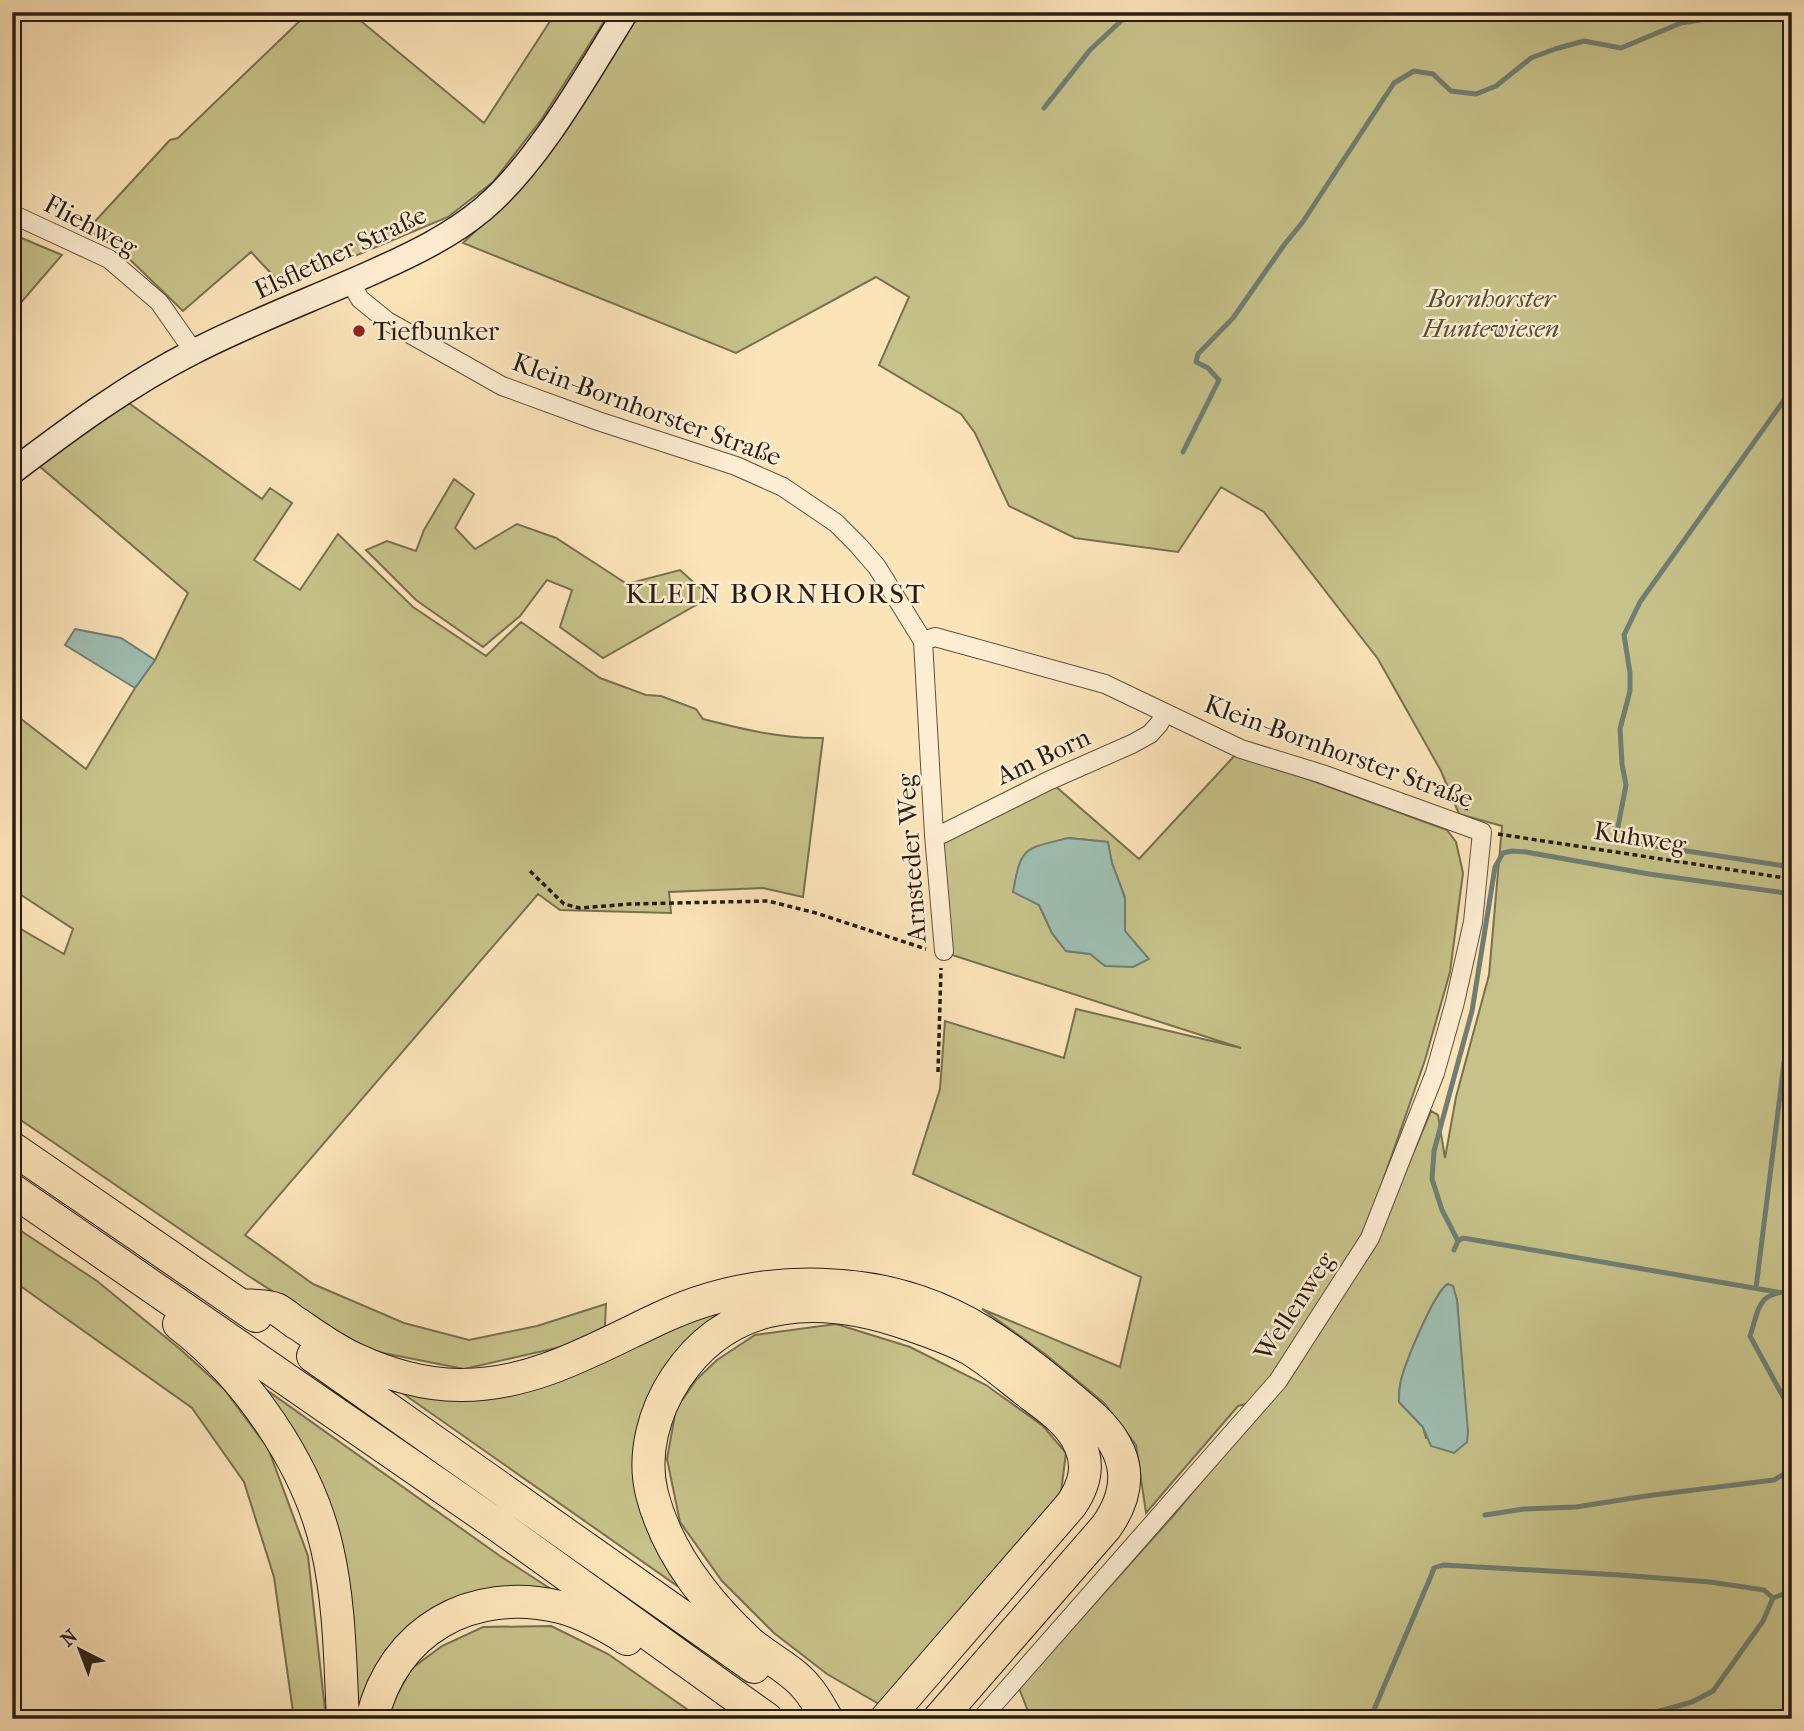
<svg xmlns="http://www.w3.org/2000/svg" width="1804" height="1731" font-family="'IM FELL French Canon',serif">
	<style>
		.green { fill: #c7c28a; stroke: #787050; stroke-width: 2; fill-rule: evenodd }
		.water { fill: #9fbeb1; stroke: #707e73; stroke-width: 2 }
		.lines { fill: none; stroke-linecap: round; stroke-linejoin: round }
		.stream { stroke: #707e73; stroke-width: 5 }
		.street-casing { stroke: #5e4f40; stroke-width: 20 }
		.secondary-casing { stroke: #291d17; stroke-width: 27 }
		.highway-casing { stroke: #291d17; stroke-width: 34 }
		.path { stroke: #291d17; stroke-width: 3.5; stroke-dasharray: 5 3.5; stroke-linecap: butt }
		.street { stroke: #fdedd2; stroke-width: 18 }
		.secondary { stroke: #fdedd2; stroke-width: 24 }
		.highway { stroke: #fce4b9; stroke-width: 32 }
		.poi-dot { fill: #8f2418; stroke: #fdedd2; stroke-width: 2.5 }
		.labels { text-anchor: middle; stroke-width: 5; stroke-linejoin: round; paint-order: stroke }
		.street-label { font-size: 26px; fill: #291d17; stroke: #fdedd2 }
		.park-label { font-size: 26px; font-style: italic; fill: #584f3a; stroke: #fdedd2 }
		.poi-label { font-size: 26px; fill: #291d17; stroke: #fdedd2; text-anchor: start }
		.neighbourhood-label { font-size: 28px; letter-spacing: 2px; fill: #291d17; stroke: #fdedd2 }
	</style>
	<rect width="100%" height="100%" fill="#fce4b9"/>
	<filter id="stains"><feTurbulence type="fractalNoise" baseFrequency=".00286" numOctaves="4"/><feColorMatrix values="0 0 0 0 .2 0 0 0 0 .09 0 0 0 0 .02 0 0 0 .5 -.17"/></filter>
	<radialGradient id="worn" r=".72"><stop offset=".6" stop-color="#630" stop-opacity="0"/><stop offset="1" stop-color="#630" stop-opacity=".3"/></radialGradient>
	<path class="green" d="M309,12h41l134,111 72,-111h54l-69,108 -48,62 -45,35 -165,69 -32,-34 -68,59 -65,-63 -31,-18 83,-90 8,-2z
		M637,12h1155v1707h-761l-12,-31 154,-172 120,-145 82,-128 56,-132 7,4 7,43 11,-61 33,-122 13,-149 -43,-12 -18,-43 -63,-112 -114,-147 -43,-25 -43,65 -103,-14 -66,-32 -34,-73 -14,-19 -82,-49 30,-68 -33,-20 -140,76 -273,-110 48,-46zM1448,1284l9,16 10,142 -41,-4 -3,-11 -24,-25c0,-5 0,-11 1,-16 2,-17 35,-96 48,-102z
		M12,234l50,21 -50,58z
		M126,401l136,98 8,-11 22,15 -38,57 46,30 38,-56 75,73 73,49 35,-34 79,56 46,17 15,1 35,13 7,10c40,10 78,20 120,19l-20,159 -40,-9 -94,4 2,21 -111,-3 -22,-16 -293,341 68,49 91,39 65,17 68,-14 69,-22 -1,22 -31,18 -110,25 -101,-20 -116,-74 -235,-161v-190l52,30 9,-25 -61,-40v-177l74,57 49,-81 20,-28 33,-67 -150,-128z
		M454,479l20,15 -19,34 20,21 42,-25 39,14 71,46 53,-14 30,27 -107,61 -43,-31 12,-37 -25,-10 -27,36 -37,31 -67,-47 -50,-50 21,-9 29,10 8,-21z
		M1237,753l210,77 9,12 7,31 -13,99 -25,88 -61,175 -88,138 -26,30 -12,3 -92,107 -10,-68 -32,-42 -59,-49 -63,-45 138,58 21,-90 -228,-103 27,-85 5,-68 119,37 12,-49 165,39 -292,-94 -7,-115 112,-54 85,74zM1068,838l39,4 5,21 13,35v33l-35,23 -24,-3 -14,-18 -13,-28z
		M12,1225l85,56 83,68 44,40 44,59 40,108 18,163h-32l-20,-142 -30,-95 -52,-74 -180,-128z
		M765,1297l-71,39 -56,115 75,160 -335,-235 40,12z
		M836,1324l74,23 76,38 57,41 23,27 -5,39 -182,212 -52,-30 -53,-41 -52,-52 -42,-59 -13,-63 9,-50 20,-29 21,-20 38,-25z
		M237,1369l263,187 71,46 -88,-8 -122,125h-9l-8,-125z
		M551,1626l57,28 93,65h-317l27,-50 31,-23 41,-19z"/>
	<path class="water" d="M75,629l46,9 34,22 -20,28 -70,-43z
		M1068,838l40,4 4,21 13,35v33l24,28 -16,8 -28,-1 -15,-12 -24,-3 -14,-18 -13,-28 -26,-13c8,-46 11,-43 55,-54z
		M1448,1284l5,2 4,14 11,132 -1,10 -13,11 -23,-7 -8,-19 -24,-25c0,-5 0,-11 1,-16 2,-17 35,-96 48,-102z"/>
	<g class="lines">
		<path class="stream" d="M1044,108l46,-58 32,-30 2,-8
			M1792,389l-152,213 -16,33 6,38v18l-10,38 2,35 4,21 -9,47v5l4,4 171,26
			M1183,452l36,-72 -11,-12 -12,-6 2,-8 35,-36 51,-73 18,-22 92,-140 20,-12 19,3 18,17 25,3 20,-8 35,-28 24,-9 29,-8 37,7 60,-25 69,-11
			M1458,1241l5,-3 314,54
			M1454,1250l4,-9 -16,-31 -10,-31 2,-28 38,-140 23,-144 8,-14 9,-2 14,1 123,22 143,20
			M1756,1288l36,-289
			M1792,1291c-35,2 -32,15 -42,45l42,77
			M1485,1515l39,-6 52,-2 70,-11 128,-16 18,-11
			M1370,1719l61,-143 3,-8 9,-3 177,10 90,7 54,8 9,8 19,-7
			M1631,1719l61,-17 21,-11 50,-70 10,-23"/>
		<defs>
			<path id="street" d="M12,214l97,45 50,43 35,50
				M350,282l10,17 27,22 115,65 96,35 138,45 47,21 53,36 22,22 19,22 46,74 11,194 10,116
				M923,641l12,-4 170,47 136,65 81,25 160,58 -9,90 -18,80 -20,71 -65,165 -92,143 -297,338
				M934,835l8,-1 106,-53 84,-37 18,-10 9,-10 6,-11"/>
			<path id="secondary" d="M12,472c58,-44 116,-87 181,-120 58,-30 120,-53 180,-80 38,-17 78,-36 110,-63 56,-47 104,-135 143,-197"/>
			<path id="highway" d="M12,1148l244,168
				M12,1190l488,337 267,192
				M240,1305c11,1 26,0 36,4 8,4 15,11 22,15 19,13 38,27 59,36 30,14 68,25 102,25 73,1 135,-36 199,-66 101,-48 227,-48 325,13 37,23 71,52 104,80 40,34 50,71 19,115l-167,192
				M179,1324c68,52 129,141 148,224 13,56 13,114 16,171
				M313,1356l441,311
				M372,1719c21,-89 100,-133 188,-112 23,6 47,19 67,32
				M827,1719c-6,-10 -12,-22 -20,-31 -15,-19 -40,-30 -58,-46 -44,-41 -82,-89 -97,-148 -10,-39 2,-83 24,-116 55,-84 149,-84 235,-53 20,7 41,14 59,24 20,12 37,27 55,41 20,16 45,31 55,55 10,22 4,41 -9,60l-185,214"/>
		</defs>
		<use href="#street" class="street-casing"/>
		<use href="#secondary" class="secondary-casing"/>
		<use href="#highway" class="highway-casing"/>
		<path class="path" d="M1466,810l2,-9
			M1498,834l294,45
			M530,871l34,33 16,4 50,-4 138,-3 48,12 110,36
			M938,1072l3,-104"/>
		<use href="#street" class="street"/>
		<use href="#secondary" class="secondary"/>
		<use href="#highway" class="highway"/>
	</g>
	<circle class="poi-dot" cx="359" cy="331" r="7"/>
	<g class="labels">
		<g class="street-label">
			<text transform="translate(91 225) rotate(28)" y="9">Fliehweg</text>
			<text transform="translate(340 252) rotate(-25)" y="9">Elsflether Straße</text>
			<text transform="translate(647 409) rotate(20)" y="9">Klein-Bornhorster Straße</text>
			<text transform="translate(1339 751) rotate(20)" y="9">Klein-Bornhorster Straße</text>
			<text transform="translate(1043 756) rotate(-25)" y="9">Am Born</text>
			<text transform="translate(1640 837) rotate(9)" y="9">Kuhweg</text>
			<text transform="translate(911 858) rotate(-94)" y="9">Arnsteder Weg</text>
			<text transform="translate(1294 1306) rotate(-57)" y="9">Wellenweg</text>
		</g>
		<g class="park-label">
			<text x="1491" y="307">Bornhorster<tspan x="1491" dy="30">Huntewiesen</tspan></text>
		</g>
		<g class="poi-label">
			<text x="373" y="340">Tiefbunker</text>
		</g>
		<g class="neighbourhood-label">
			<text x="776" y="603">KLEIN BORNHORST</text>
		</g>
	</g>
	<rect width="1804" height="1731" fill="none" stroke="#fce4b9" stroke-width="42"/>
	<rect x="14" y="14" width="1776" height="1703" fill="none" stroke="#291d17" stroke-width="3.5"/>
	<rect x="21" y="21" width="1762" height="1689" fill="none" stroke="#291d17" stroke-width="2"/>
	<g transform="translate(80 1650) rotate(318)" stroke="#fdedd2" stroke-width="5" paint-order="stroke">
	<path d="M0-5L12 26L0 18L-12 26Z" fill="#291d17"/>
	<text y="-10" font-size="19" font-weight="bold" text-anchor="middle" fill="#291d17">N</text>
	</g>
	<rect width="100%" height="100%" filter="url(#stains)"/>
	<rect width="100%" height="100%" fill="url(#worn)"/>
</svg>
